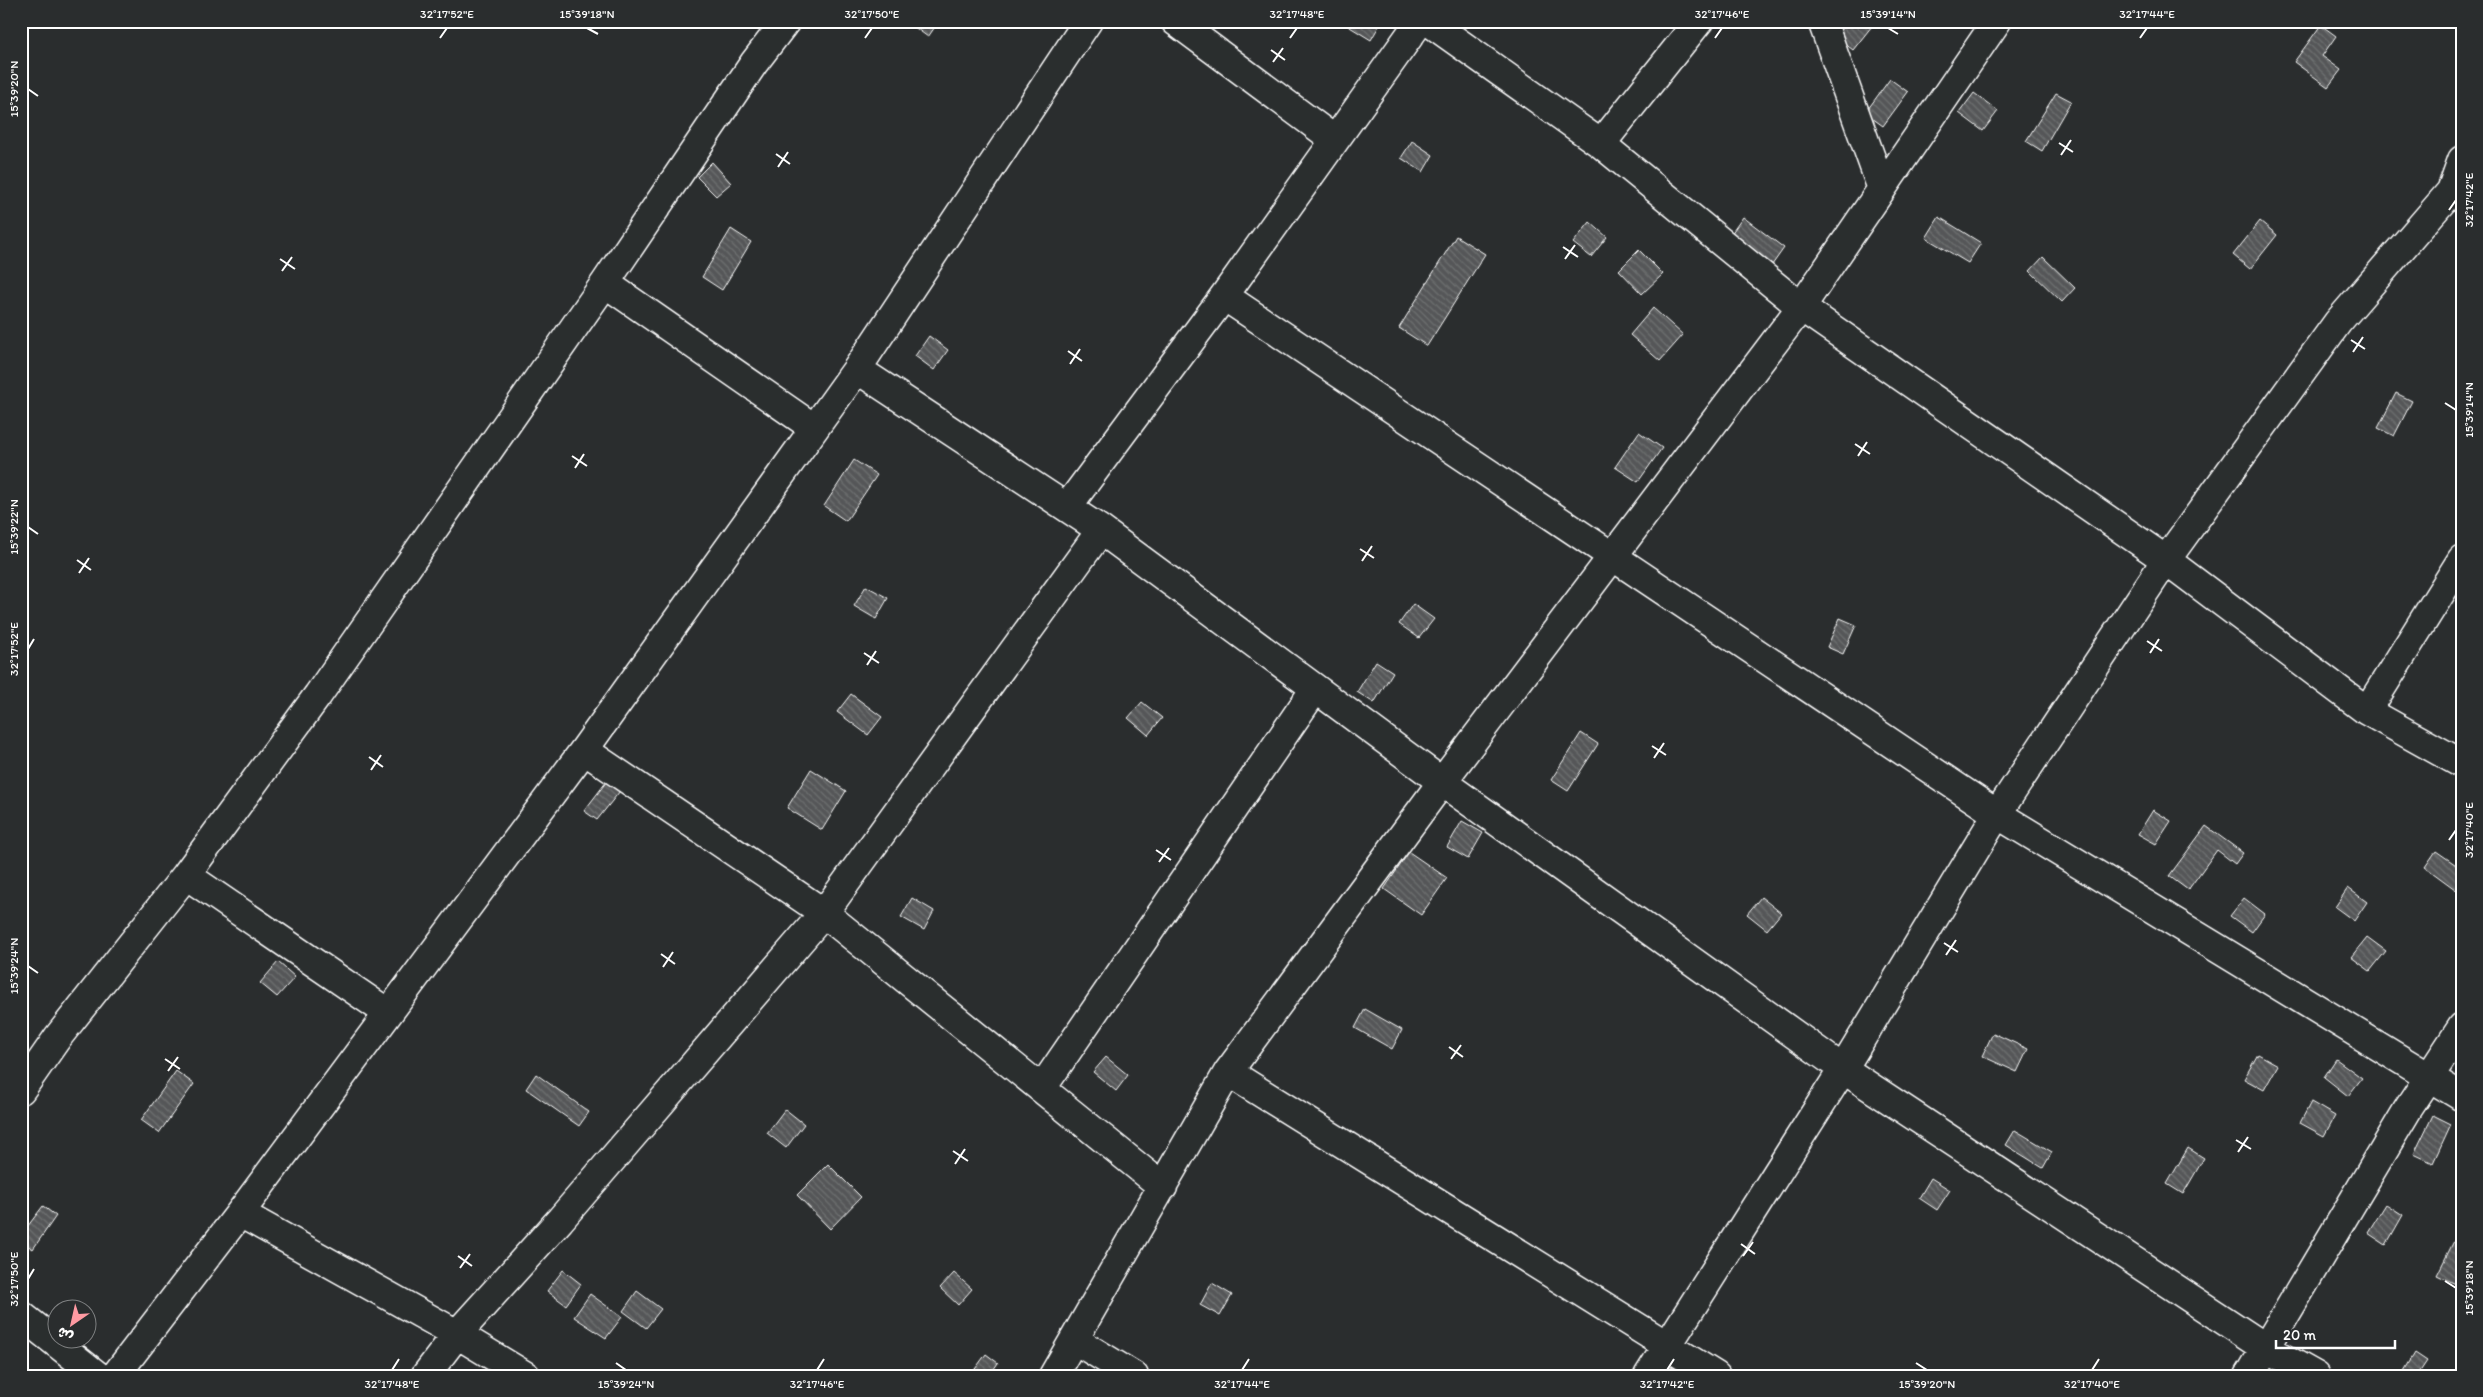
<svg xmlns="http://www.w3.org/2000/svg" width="2483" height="1397" font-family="Itim,'Playpen Sans Arabic',sans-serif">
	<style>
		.building { fill: url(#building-back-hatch); stroke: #fff }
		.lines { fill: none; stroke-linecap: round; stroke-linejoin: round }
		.minor-casing { stroke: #fff; stroke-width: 31 }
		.minor { stroke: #2a2d2e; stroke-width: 28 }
		.ticks { fill: none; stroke: #fff; stroke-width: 2 }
		.neatline { fill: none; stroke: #fff; stroke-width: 2 }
		.ticks-label { font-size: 12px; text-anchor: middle; fill: #fff }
	</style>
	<defs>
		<pattern id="building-back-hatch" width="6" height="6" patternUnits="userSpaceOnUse" patternTransform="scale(1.25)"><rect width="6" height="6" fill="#555758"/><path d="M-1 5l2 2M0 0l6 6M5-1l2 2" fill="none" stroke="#6e7071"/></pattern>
	</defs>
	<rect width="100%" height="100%" fill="#2a2d2e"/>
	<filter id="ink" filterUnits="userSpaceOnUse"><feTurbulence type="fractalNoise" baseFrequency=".02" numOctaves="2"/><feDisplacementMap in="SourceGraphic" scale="10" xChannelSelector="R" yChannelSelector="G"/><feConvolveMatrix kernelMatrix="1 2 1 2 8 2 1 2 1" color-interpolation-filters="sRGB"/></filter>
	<g filter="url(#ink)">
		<path class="building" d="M916,21h23l-11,16 -15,-11z
			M1340,21h31l8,5 -8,14z
			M1839,21h28l5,5 -19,24 -23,-18z
			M2321,25l15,11 -14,20 19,14 -13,17 -34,-25z
			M1890,79l18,13 -25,34 -18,-13z
			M1974,93l24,18 -15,20 -24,-18z
			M2056,93l15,8 -29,50 -16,-10z
			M1412,141l21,14 -10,17 -22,-14z
			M712,162l19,21 -15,13 -19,-19z
			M1743,217l41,31 -17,24 -41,-31z
			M1939,217l42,26 -13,20 -42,-25z
			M2260,221l17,14 -27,34 -17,-14z
			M1590,222l17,15 -16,20 -18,-14z
			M731,229l20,13 -29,48 -20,-13z
			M1456,236l29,18 -58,92 -28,-18z
			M1639,250l24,24 -21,20 -23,-24z
			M2043,257l32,31 -13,14 -32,-31z
			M1653,308l30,27 -23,26 -30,-26z
			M929,336l19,14 -14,20 -19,-14z
			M2396,393l16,8 -18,35 -16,-8z
			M1639,432l23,16 -24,34 -23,-15z
			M854,460l23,15 -31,46 -22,-15z
			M866,586l22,12 -12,21 -22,-13z
			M1413,604l21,15 -15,19 -20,-14z
			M1840,618l16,7 -13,29 -16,-7z
			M1376,661l17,11 -19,31 -17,-11z
			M851,694l31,23 -14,18 -31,-23z
			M1142,702l20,16 -14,17 -20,-17z
			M1581,733l17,11 -30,47 -17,-11z
			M811,769l35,22 -24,39 -35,-22z
			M607,781l13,10 -23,29 -13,-9z
			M2153,810l18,11 -15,23 -18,-10z
			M1462,821l21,12 -15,26 -21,-12z
			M2206,826l37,27 -8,11 -18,-14 -29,40 -19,-14z
			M2436,851l26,18v19l-3,4 -34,-25z
			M1409,852l38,26 -26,37 -37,-26z
			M2348,888l19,14 -13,19 -19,-14z
			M1761,897l20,16 -14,17 -20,-16z
			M912,898l22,13 -10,19 -23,-13z
			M2244,898l21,16 -13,18 -22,-16z
			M2367,937l19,14 -16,20 -19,-14z
			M278,962l17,15 -18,20 -17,-14z
			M1365,1009l37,21 -10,19 -37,-21z
			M1993,1033l35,16 -11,23 -35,-16z
			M2258,1054l20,11 -14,25 -20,-11z
			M1106,1057l22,18 -12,16 -23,-19z
			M2336,1059l26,19 -14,18 -24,-19z
			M176,1071l18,13 -35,49 -18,-13z
			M536,1074l53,38 -10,14 -53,-37z
			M2311,1102l24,14 -11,20 -24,-13z
			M785,1109l19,15 -18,24 -19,-15z
			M2433,1115l18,9 -18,39 -19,-9z
			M2015,1130l37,22 -9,16 -37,-23z
			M2188,1148l16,10 -21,36 -16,-10z
			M828,1164l33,33 -31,32 -33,-34z
			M1931,1178l19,12 -13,20 -18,-12z
			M2386,1204l17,11 -17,30 -18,-12z
			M43,1206l13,10 -23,33 -12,-8v-6z
			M2457,1235l5,2v50l-25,-12z
			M563,1270l18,14 -15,21 -19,-14z
			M954,1273l18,16 -14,16 -18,-17z
			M1212,1283l20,12 -12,21 -20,-11z
			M637,1291l24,18 -15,19 -23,-17z
			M590,1294l32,23 -16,21 -32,-21z
			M2415,1353l12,8 -10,15h-16z
			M986,1354l12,9 -9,13h-19z"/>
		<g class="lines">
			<defs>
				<path id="minor" d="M1175,21l160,119
					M1428,21l173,123 200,163 365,253 201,151 95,53
					M1822,21l60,168
					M1601,144l98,-123
					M605,283l209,145
					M1224,296l773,518 465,283
					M857,369l244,161 341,252 401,287 423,279 50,28
					M1068,506l156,-210 196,-275
					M2367,711l95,-152
					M584,750l240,163 339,274
					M186,875l202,138
					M1228,1072l488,304
					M1042,1088l273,-399
					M21,1090l37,-53 128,-162 132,-180 287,-412 149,-220 32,-42
					M240,1213l217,121 69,42
					M21,1315l77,61
					M1075,1340l59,36
					M115,1376l125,-163 344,-463 273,-381 231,-348
					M425,1376l32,-42 103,-114 264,-307 277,-383
					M1053,1376l175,-304 214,-290 359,-475 196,-286
					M1648,1376l195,-307 154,-255 169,-254 172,-238 113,-131 11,-31
					M2249,1376l159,-267 54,-82"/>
			</defs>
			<use href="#minor" class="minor-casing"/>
			<use href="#minor" class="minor"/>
		</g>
	</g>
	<path class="ticks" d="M587,28l11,6M1888,28l10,6M440,38l7,-10M865,38l7,-10M1290,38l7,-10M1715,38l7,-10M2140,38l7,-10M1271,50l14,10M1273,62l10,-14M28,89l10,7M2059,143l14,9M776,154l14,10M2061,155l10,-15M778,167l10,-15M2449,210l7,-10M1563,247l15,10M280,259l15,10M1565,259l10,-14M282,271l10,-14M2351,340l14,9M1068,351l14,10M2353,352l10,-15M1070,364l10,-15M2445,403l11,7M1855,444l15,10M572,456l15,10M1858,456l9,-14M575,468l9,-14M28,527l10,7M1360,549l14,9M77,560l14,10M1362,561l10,-15M79,573l10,-15M2147,641l15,10M28,649l6,-10M864,653l15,10M2150,653l9,-14M867,665l9,-14M1652,746l14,9M369,757l14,10M1654,758l10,-15M371,770l10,-15M2449,840l7,-10M1156,850l15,10M1159,862l10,-14M1944,943l14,9M661,954l14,10M1946,955l10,-15M28,966l10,7M663,967l10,-15M1449,1047l14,10M165,1059l15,10M1451,1059l10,-14M168,1071l10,-14M2236,1140l15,9M953,1151l15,10M2238,1152l10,-15M955,1164l10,-15M1741,1244l14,10M458,1256l14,10M1743,1256l10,-14M460,1268l10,-14M28,1279l6,-10M2445,1281l11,7M616,1363l10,7M1916,1363l11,7M392,1370l7,-11M817,1370l7,-11M1242,1370l7,-11M1667,1370l7,-11M2092,1370l7,-11"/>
	<rect width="2483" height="1397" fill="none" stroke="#2a2d2e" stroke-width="55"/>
	<g transform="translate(72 1324) rotate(214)"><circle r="24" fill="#2a2d2e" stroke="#7f8182"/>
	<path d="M0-4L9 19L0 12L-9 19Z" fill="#ff9aa2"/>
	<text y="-8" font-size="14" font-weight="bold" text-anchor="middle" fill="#ffffff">ش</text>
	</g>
	<path d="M2276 1340v8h119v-8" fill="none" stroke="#ffffff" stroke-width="2.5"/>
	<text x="2283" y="1340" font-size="15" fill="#ffffff" stroke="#2a2d2e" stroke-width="4" paint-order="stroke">20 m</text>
	<rect x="28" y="28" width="2428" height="1342" class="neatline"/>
	<g class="ticks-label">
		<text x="447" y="18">32°17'52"E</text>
		<text x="587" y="18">15°39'18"N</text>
		<text x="872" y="18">32°17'50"E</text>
		<text x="1297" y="18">32°17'48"E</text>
		<text x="1722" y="18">32°17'46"E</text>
		<text x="1888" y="18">15°39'14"N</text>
		<text x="2147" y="18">32°17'44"E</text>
		<text transform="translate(14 89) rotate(-90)" y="4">15°39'20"N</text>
		<text transform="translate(2469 200) rotate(-90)" y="4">32°17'42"E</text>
		<text transform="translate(2469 410) rotate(-90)" y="4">15°39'14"N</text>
		<text transform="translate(14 527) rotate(-90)" y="4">15°39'22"N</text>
		<text transform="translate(14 649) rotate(-90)" y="4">32°17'52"E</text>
		<text transform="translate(2469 830) rotate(-90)" y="4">32°17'40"E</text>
		<text transform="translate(14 966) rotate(-90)" y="4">15°39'24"N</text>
		<text transform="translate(14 1279) rotate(-90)" y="4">32°17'50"E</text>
		<text transform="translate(2469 1288) rotate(-90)" y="4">15°39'18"N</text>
		<text x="392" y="1388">32°17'48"E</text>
		<text x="626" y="1388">15°39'24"N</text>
		<text x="817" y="1388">32°17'46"E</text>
		<text x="1242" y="1388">32°17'44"E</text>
		<text x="1667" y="1388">32°17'42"E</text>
		<text x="1927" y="1388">15°39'20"N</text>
		<text x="2092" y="1388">32°17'40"E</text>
	</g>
</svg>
